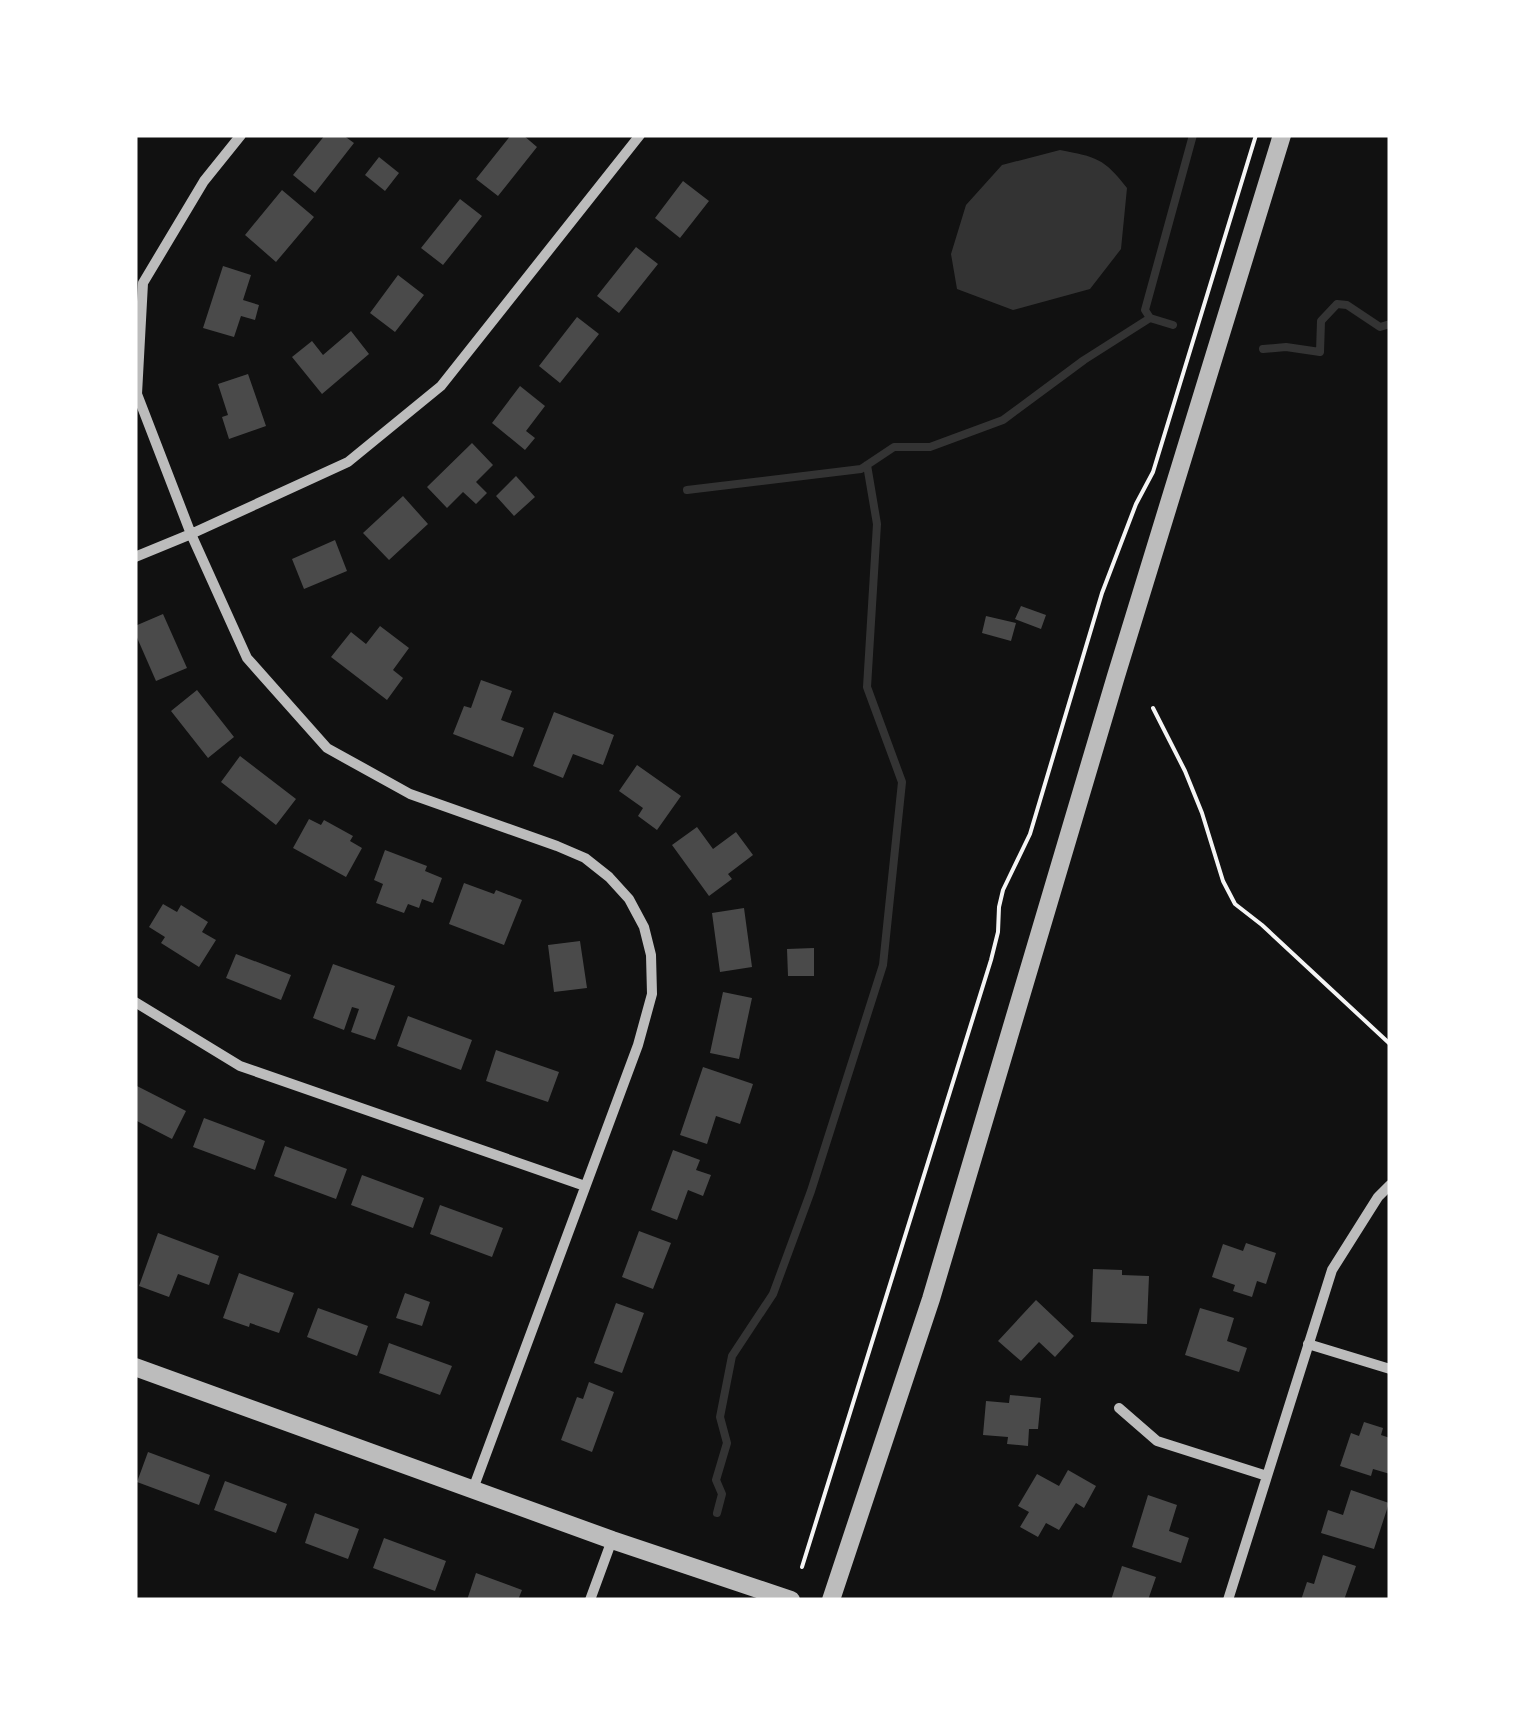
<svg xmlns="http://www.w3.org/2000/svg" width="1525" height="1735" font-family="Helvetica,sans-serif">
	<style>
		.water { fill: #333 }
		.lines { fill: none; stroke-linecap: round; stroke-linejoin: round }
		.stream { stroke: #333; stroke-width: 8 }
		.building { fill: #4a4a4a }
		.path { stroke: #f5f5f5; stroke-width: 4 }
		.minor { stroke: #bcbcbc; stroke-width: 10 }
		.tertiary { stroke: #bcbcbc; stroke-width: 18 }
	</style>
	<rect width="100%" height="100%" fill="#111"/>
	<path class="water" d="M1060,150c36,7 44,8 67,38l-6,61 -31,40 -77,21 -56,-21 -6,-35 15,-49 36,-40z"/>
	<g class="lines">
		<path class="stream" d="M1173,325l-23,-7 -5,-8 48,-175
			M1263,349l23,-2 34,5 1,-31 16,-17 10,1 33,22 10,-3
			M687,490l174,-21 33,-22h36l73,-27 81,-60 66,-42
			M717,1513l5,-19 -6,-14 11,-37 -7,-26 12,-61 41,-62 38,-103 72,-226 19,-183 -35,-95 10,-163 -10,-59"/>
	</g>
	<path class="building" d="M325,135h18l11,8 -39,50 -22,-18z
		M511,135h12l14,12 -39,49 -22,-17z
		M379,157l20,16 -14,18 -20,-16z
		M683,181l26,20 -29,37 -25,-20z
		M282,190l32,27 -38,45 -31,-27z
		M460,199l22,17 -39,49 -22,-17z
		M636,247l22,17 -39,49 -22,-17z
		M223,266l28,9 -8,25 16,5 -4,15 -14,-4 -7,21 -31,-9z
		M398,275l26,20 -29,37 -25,-19z
		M577,317l22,17 -39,49 -21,-17z
		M351,331l18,23 -47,40 -30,-37 20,-16 11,14z
		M248,374l18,52 -37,13 -7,-22 6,-2 -10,-31z
		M520,386l25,20 -19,25 9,7 -10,12 -33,-27z
		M472,443l21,22 -17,17 11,11 -11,11 -13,-12 -16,16 -20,-21z
		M516,476l19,21 -21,19 -18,-20z
		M403,496l25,28 -39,36 -26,-27z
		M335,540l12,31 -43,18 -12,-30z
		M1021,606l25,9 -5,14 -26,-10z
		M163,614l24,54 -31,13 -21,-48v-7z
		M986,616l30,7 -5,18 -29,-8z
		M380,626l29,22 -16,22 10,8 -16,22 -56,-43 20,-25 15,12z
		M481,680l31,11 -11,29 23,8 -11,29 -60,-23 11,-28 7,2z
		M197,690l37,47 -26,21 -37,-47z
		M554,712l60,23 -11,30 -30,-11 -10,24 -30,-12z
		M240,756l56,43 -20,26 -55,-43z
		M637,765l44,31 -24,34 -19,-14 5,-8 -24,-17z
		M309,819l12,6 3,-5 29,16 -3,5 12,7 -16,29 -53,-29z
		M697,827l16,22 23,-17 17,23 -25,19 4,5 -23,17 -37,-51z
		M385,850l42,16 -2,5 17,7 -9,25 -11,-4 -3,9 -11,-4 -4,9 -28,-10 7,-19 -9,-4z
		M464,883l30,11 2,-4 26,10 -18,45 -55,-21z
		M163,904l14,8 4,-7 27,17 -6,10 14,8 -17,27 -38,-24 4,-6 -16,-10z
		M744,908l8,59 -32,5 -8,-59z
		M580,941l7,47 -33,4 -6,-47z
		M814,948v28h-26l-1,-27z
		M236,954l55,21 -10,25 -55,-22z
		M333,964l62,22 -20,54 -24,-8 8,-23 -7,-2 -8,23 -31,-12z
		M723,992l29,6 -13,61 -29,-6z
		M408,1016l64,24 -11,30 -64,-24z
		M496,1050l63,22 -11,30 -62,-21z
		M703,1067l50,17 -13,40 -24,-8 -9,28 -27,-9z
		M135,1085l51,26 -14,28 -37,-19z
		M204,1118l61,23 -10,29 -62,-23z
		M285,1146l62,23 -11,30 -62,-23z
		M673,1150l27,10 -4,10 15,5 -8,21 -15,-6 -11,30 -26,-10z
		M362,1175l62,23 -11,30 -62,-23z
		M440,1205l63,23 -11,29 -62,-23z
		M639,1231l32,12 -18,46 -31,-12z
		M158,1233l61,23 -10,29 -31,-11 -9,23 -30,-11z
		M1246,1243l30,10 -10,31 -9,-3 -5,16 -19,-6 2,-6 -23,-8 11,-33 20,7z
		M1093,1269l29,1v5l27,1 -2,48 -56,-2z
		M239,1273l55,20 -15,40 -29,-10 -1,4 -26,-9z
		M405,1293l25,9 -8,24 -26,-8z
		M1036,1300l38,36 -19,21 -16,-15 -18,19 -23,-20z
		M616,1303l28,10 -22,60 -28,-10z
		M318,1308l50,18 -11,30 -50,-19z
		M1200,1308l34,10 -7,23 20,7 -8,24 -54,-17z
		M389,1343l63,23 -12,29 -61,-22z
		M589,1382l25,10 -22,60 -31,-12 16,-43 6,2z
		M1010,1395l31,3 -3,31h-9l-1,17 -21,-2 1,-7 -25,-2 3,-34 23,2z
		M1364,1422l19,6 -2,7 9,3v36l-17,-5 -2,7 -31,-10 11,-33 8,3z
		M148,1452l62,23 -11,30 -62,-23z
		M1068,1470l28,16 -12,22 -8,-5 -17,27 -13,-7 -8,14 -18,-10 9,-15 -11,-6 19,-32 22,12z
		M225,1481l62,23 -11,29 -62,-23z
		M1351,1490l38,13 -15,46 -53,-16 7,-23 15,5z
		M1148,1495l29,10 -8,26 20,7 -8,25 -49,-16z
		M315,1513l44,16 -11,30 -43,-16z
		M384,1538l62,23 -11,30 -62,-23z
		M1323,1555l33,11 -12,34h-43l6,-18 7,2z
		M1122,1566l34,11 -8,23h-37z
		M476,1573l46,17 -4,10h-51z"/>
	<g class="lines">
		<path class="path" d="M1153,708l32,63 17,42 21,68 12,23 27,21 128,119
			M802,1567l189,-607 7,-28 1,-25 4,-17 27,-56 72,-241 34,-89 17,-32 103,-337"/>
		<path class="minor" d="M241,135l-37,46 -61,102 -6,111 54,140 56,124 80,90 83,46 147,52 28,12 24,19 20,22 15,28 7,28 1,39 -14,51 -165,444
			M135,557l56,-23 157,-72 93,-76 199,-251
			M135,1002l105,64 345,120
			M1308,1344l82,25
			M1119,1408l38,33 110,35
			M590,1600l22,-60
			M1228,1600l104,-330 46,-73 12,-12"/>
		<path class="tertiary" d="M135,1367l477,173 179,60
			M831,1600l100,-301 185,-623 166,-541"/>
	</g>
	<rect width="1525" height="1735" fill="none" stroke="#ffffff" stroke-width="275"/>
</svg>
